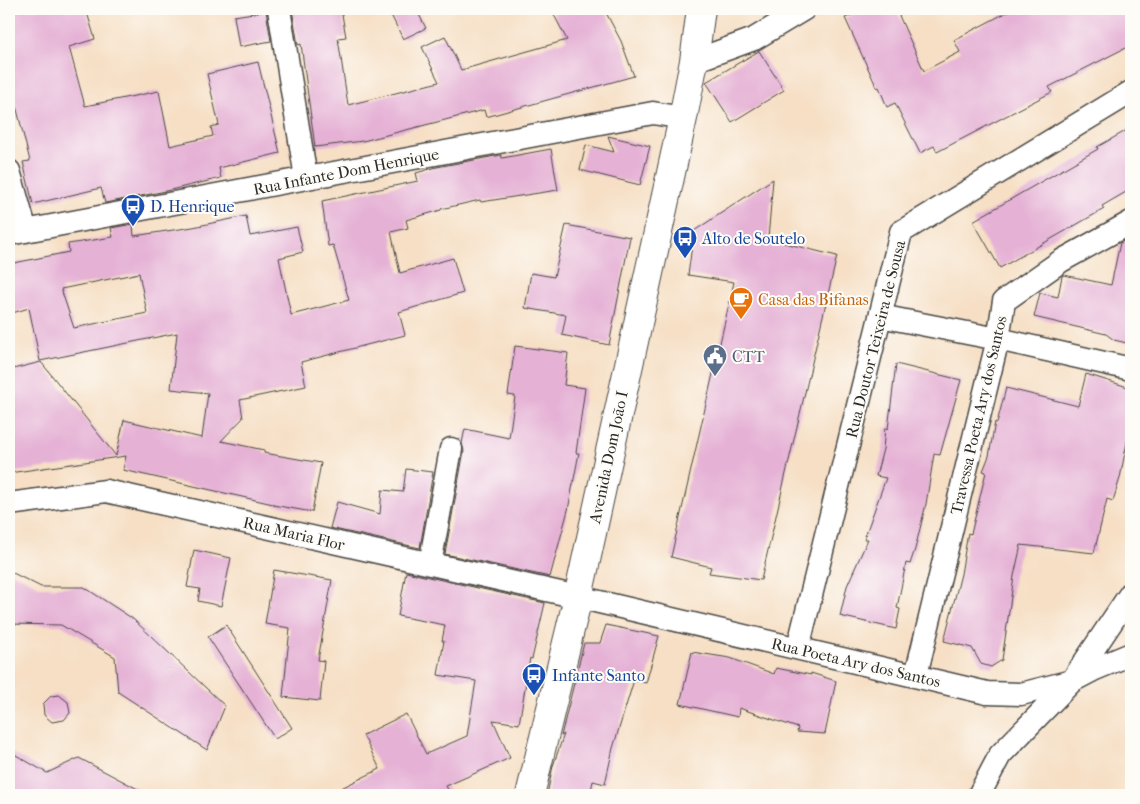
<svg xmlns="http://www.w3.org/2000/svg" width="1140" height="804" font-family="'IM FELL French Canon',serif">
	<style>
		.building { fill: #e5b1d5; fill-rule: evenodd }
		.lines { fill: none; stroke-linecap: round; stroke-linejoin: round }
		.minor-casing { stroke: #494642; stroke-width: 25 }
		.tertiary-casing { stroke: #494642; stroke-width: 30 }
		.minor { stroke: #fff; stroke-width: 22 }
		.tertiary { stroke: #fff; stroke-width: 28 }
		.labels { text-anchor: middle; stroke-width: 4; stroke-linejoin: round; paint-order: stroke }
		.street-label { font-size: 16px; fill: #2b2b2b; stroke: #fdfcf7 }
		.transit-label { font-size: 16px; fill: #164399; stroke: #fdfcf7; text-anchor: start }
		.food-label { font-size: 16px; fill: #c56008; stroke: #fdfcf7; text-anchor: start }
		.service-label { font-size: 16px; fill: #4e5e75; stroke: #fdfcf7; text-anchor: start }
	</style>
	<rect width="100%" height="100%" fill="#fdfcf7"/>
	<filter id="ink" filterUnits="userSpaceOnUse"><feTurbulence type="fractalNoise" baseFrequency=".02" numOctaves="2"/><feDisplacementMap in="SourceGraphic" scale="10" xChannelSelector="R" yChannelSelector="G"/><feConvolveMatrix kernelMatrix="1 2 1 2 8 2 1 2 1" color-interpolation-filters="sRGB"/></filter>
	<filter id="wash" filterUnits="userSpaceOnUse"><feTurbulence type="fractalNoise" baseFrequency=".0096" numOctaves="4" result="noise"/><feDisplacementMap in="SourceGraphic" scale="20" xChannelSelector="R" yChannelSelector="G"/><feGaussianBlur stdDeviation="1.12" result="paint"/><feColorMatrix in="noise" values="0 0 0 0 0 0 0 0 0 0 0 0 0 0 0 0 0 1.4 0 .05"/><feComposite in="paint" operator="in"/></filter>
	<g filter="url(#wash)">
		<rect width="100%" height="100%" fill="#f6dfc5"/>
		<g id="blocks">
			<path class="building" d="M9,9h77l9,30 -26,8 16,59 74,-15 11,55 43,-10 -2,-9 8,-2 -12,-51 51,-12 22,91 -61,15 2,10 -55,13 -61,12 -4,-15 -68,16 -10,-42 7,-1 -21,-83z
				M292,9h49l5,28 -8,1 10,67 91,-23 -17,-35 23,-11 16,34 106,-30 -16,-31h53l17,32 13,35 -148,41 -2,-7 -121,31 -48,6 -14,-103 -3,1z
				M388,9h28l10,19 -23,11z
				M866,9h30l28,62 36,-19 -6,-12 59,-31h118v36l-82,42 3,5 -115,60 -3,-6 -14,7 -25,-50 -8,4 -8,-20 -2,1 -32,-70z
				M266,11l5,30 -32,6 -5,-31z
				M759,51l25,39 -52,32 -26,-40z
				M1131,128v61l-29,17 2,3 -104,59 -27,-47 125,-72 -1,-2z
				M608,136l42,10 -10,39 -60,-15 6,-25 28,7z
				M551,149l7,41 -77,12 -1,-2 -39,9v1l-35,10 2,8 -17,4 9,41 53,-15 10,35 -64,19 6,23 -104,27 5,24 -66,14 3,18 -22,23 43,9v3l57,10 -9,49 -39,-7v-1l-150,-34 3,-14 -117,17v-103l32,-8 75,94 8,-36 78,18 6,-45 -37,-4 6,-56 -137,28 -11,-53 -20,6v-50l60,-12 -1,-8 45,-7 -2,-9 22,-4 1,12 59,-9 53,-11 4,20 47,-9 6,25 -24,6 12,57 58,-15 -16,-55 -5,1 -6,-45 96,-20 -2,-8 21,-6 64,-12 1,3zM139,273l8,40 -73,15 -13,-39z
				M773,179l-5,60 69,17 -76,324 -52,-7 2,-6 -40,-10 63,-275 -46,-7 6,-44z
				M566,225l64,12 -21,108 -47,-10 4,-20 -41,-7 6,-35 23,4z
				M1131,237v107l-17,-4 -8,-6 -72,-17 6,-24 18,4 4,-21 2,-1 47,10 9,-42z
				M515,346l53,7 -4,32 21,3 -9,65h3l-11,57 -18,67 -105,-23 19,-103 -2,-8 3,-14 44,9 6,-42 -7,-1z
				M896,364l65,16 -21,75 -6,-1 -8,50 -11,45 -5,15 -4,-1 -9,45 3,1 -4,20 -56,-13 7,-30 21,-47h-4l22,-61 -10,-2 7,-27 2,-21 3,1z
				M1086,374l45,14v34l-11,56 -7,23 -6,-2 -13,54 -73,-8 -7,31 -12,84 -11,7 -10,-3 -9,-16 -28,-7 17,-67 7,-41 3,1 15,-62 -3,-1 6,-15 6,-34 2,1 9,-35 72,18z
				M406,469l27,3 -13,76 -90,-20 7,-26 43,12 2,-24 21,2z
				M194,550l37,8 -10,48 -23,-5 2,-12 -13,-2z
				M274,570l58,10 -14,80 6,1 -4,40 -37,-4 7,-69 -25,-4z
				M9,571l32,16h43l49,32 92,87 -18,44 -89,-58 -3,-35 -54,-32 -52,-1z
				M406,572l139,31 -13,56 -2,-1 -11,66 -26,-4 17,38 -64,28 5,9h-124l53,-26 -17,-34 43,-21 20,40 41,-18 9,-55 -38,-6 6,-34h-2l3,-16 -47,-9z
				M226,625l66,103 -17,11 -67,-102z
				M606,625l53,11 -13,47 -12,-3 -21,68 -8,36 -12,-3 -3,14h-43l6,-29 11,-32 -3,2 23,-93h16z
				M692,652l38,6 44,16 2,-6 35,7v-2l25,8 -11,53 -28,-2 1,-4 -59,-20 -1,9 -58,-13z
				M59,695l9,7 2,11 -6,7 -12,2 -8,-7 -1,-11 8,-8z
				M9,751l38,22 32,-15 70,37h-140z"/>
		</g>
	</g>
	<g filter="url(#ink)">
		<use href="#blocks" fill-opacity="0" stroke="#494642" stroke-width="1"/>
		<g class="lines">
			<defs>
				<path id="minor" d="M279,9l27,169
					M694,61l60,-22 50,-30
					M9,171l17,60
					M9,234l644,-121 30,5
					M880,316l118,23 133,30
					M9,504l97,-13 472,106 409,96 34,1 51,-13 23,-12 36,-15
					M430,564l21,-115
					M798,648l103,-416 230,-140
					M916,675l82,-336 6,-38 57,-40 70,-39
					M979,795l21,-40 72,-74 59,-88"/>
				<path id="tertiary" d="M530,795l48,-198 105,-479 11,-57 7,-52"/>
			</defs>
			<use href="#minor" class="minor-casing"/>
			<use href="#tertiary" class="tertiary-casing"/>
			<use href="#minor" class="minor"/>
			<use href="#tertiary" class="tertiary"/>
		</g>
	</g>
	<defs>
		<symbol id="bus-pin" viewBox="-11 -11 22 30"><path d="M0 17L-7.5 6A9.5 9.5 0 1 1 7.5 6Z" fill="#1a4fb4" stroke="#fdfcf7"/><path d="M-5-6H5V4H4V6H2V4H-2V6H-4V4H-5ZM-3.5-4V0h7V-4ZM-3.5 1.2v1.5H-2V1.2ZM2 1.2v1.5H3.5V1.2Z" fill="#fff"/></symbol>
		<symbol id="cafe-pin" viewBox="-11 -11 22 30"><path d="M0 17L-7.5 6A9.5 9.5 0 1 1 7.5 6Z" fill="#e8710a" stroke="#fdfcf7"/><path d="M-5.5-4.5H6V0H3Q3 3.5 0 3.5H-2.5Q-5.5 3.5-5.5 0ZM3-3.2v2h1.7v-2ZM-6 4.5H4V6H-6Z" fill="#fff"/></symbol>
		<symbol id="civic-pin" viewBox="-11 -11 22 30"><path d="M0 17L-7.5 6A9.5 9.5 0 1 1 7.5 6Z" fill="#5c6f8a" stroke="#fdfcf7"/><path d="M-.6-6.5H3V-4.5H.6V-3L4-1V1h2V6H-6V1h2V-1L-.6-3ZM-1.2 2.5V6h2.4V2.5Z" fill="#fff"/></symbol>
	</defs>
	<g fill-rule="evenodd">
		<use href="#bus-pin" x="119" y="192" width="28" height="38"/>
		<use href="#bus-pin" x="671" y="224" width="28" height="38"/>
		<use href="#cafe-pin" x="727" y="285" width="28" height="38"/>
		<use href="#civic-pin" x="701" y="342" width="28" height="38"/>
		<use href="#bus-pin" x="520" y="661" width="28" height="38"/>
	</g>
	<g class="labels">
		<g class="street-label">
			<text transform="translate(346 171) rotate(-11)" y="6">Rua Infante Dom Henrique</text>
			<text transform="translate(875 339) rotate(-76)" y="6">Rua Doutor Teixeira de Sousa</text>
			<text transform="translate(978 415) rotate(-77)" y="6">Travessa Poeta Ary dos Santos</text>
			<text transform="translate(608 457) rotate(-78)" y="6">Avenida Dom João I</text>
			<text transform="translate(294 533) rotate(13)" y="6">Rua Maria Flor</text>
			<text transform="translate(856 662) rotate(13)" y="6">Rua Poeta Ary dos Santos</text>
		</g>
		<g class="transit-label">
			<text x="150" y="212">D. Henrique</text>
			<text x="702" y="244">Alto de Soutelo</text>
			<text x="552" y="681">Infante Santo</text>
		</g>
		<g class="food-label">
			<text x="758" y="305">Casa das Bifanas</text>
		</g>
		<g class="service-label">
			<text x="732" y="362">CTT</text>
		</g>
	</g>
	<rect width="1140" height="804" fill="none" stroke="#fdfcf7" stroke-width="30"/>
</svg>
